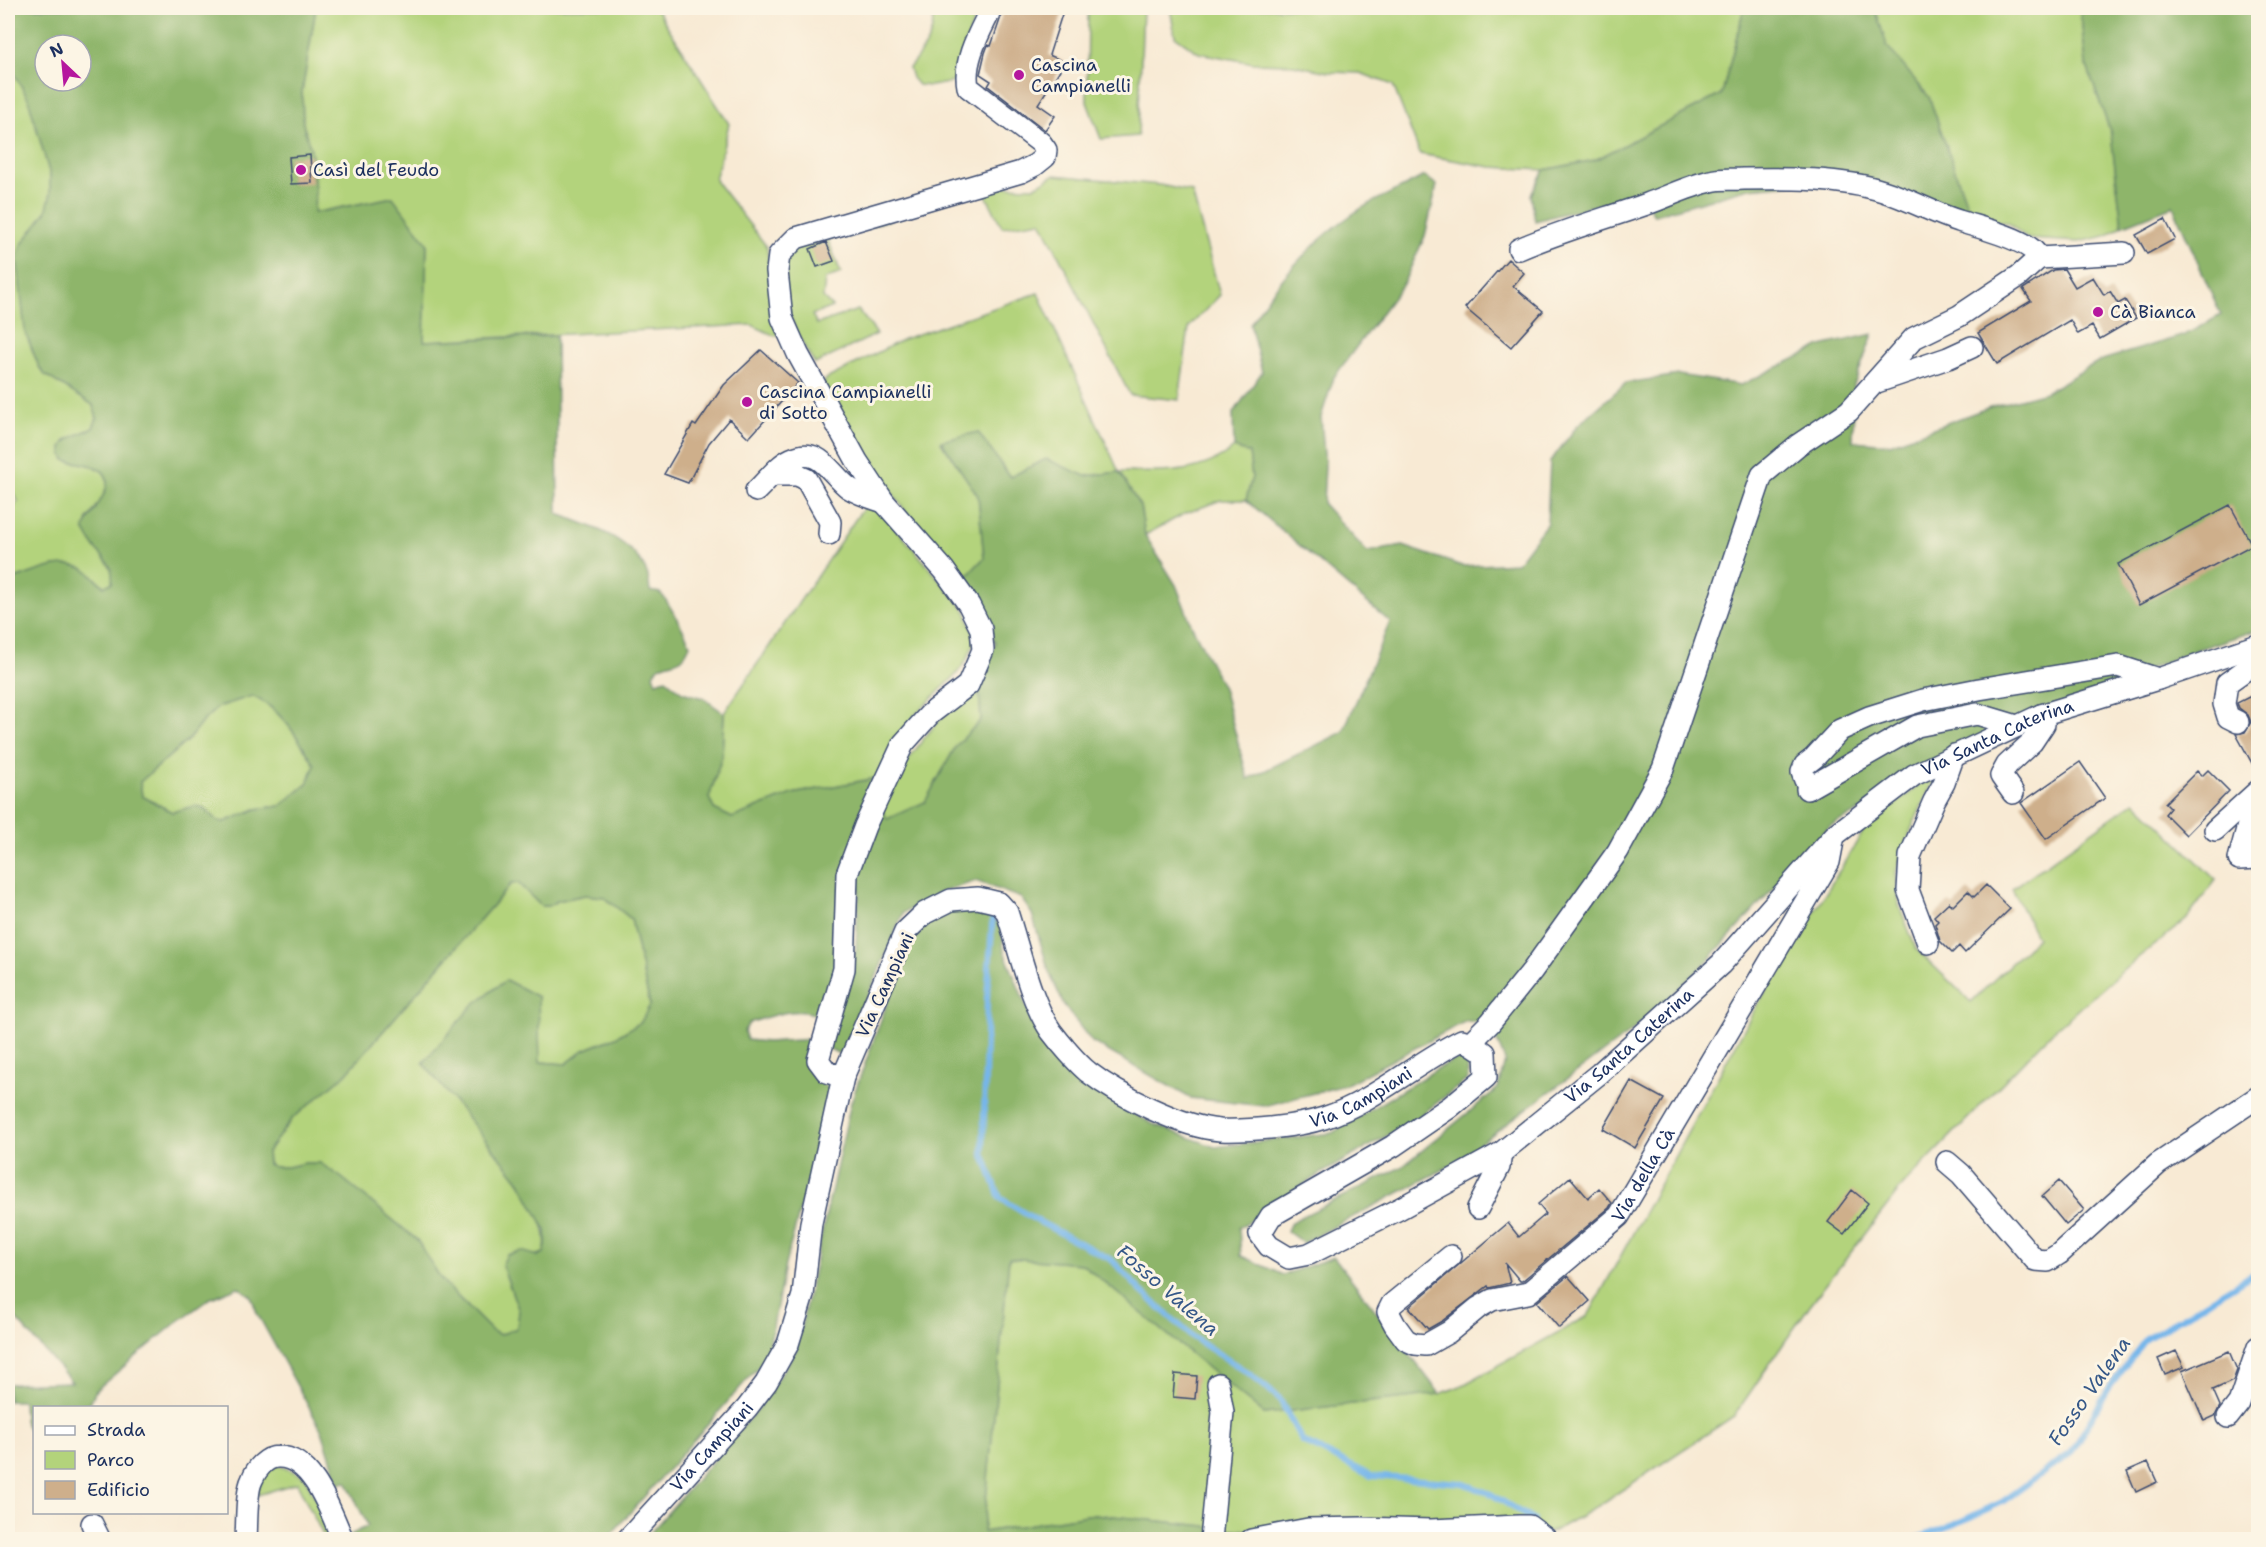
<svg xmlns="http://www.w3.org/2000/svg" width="2266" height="1547" font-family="'Shantell Sans',sans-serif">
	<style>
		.green { fill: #b3d37b; stroke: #67816c; stroke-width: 1.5 }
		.forest { fill: #8eb56b; stroke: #547264; stroke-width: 1.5; fill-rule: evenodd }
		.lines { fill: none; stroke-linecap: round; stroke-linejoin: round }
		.stream { stroke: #76b6ea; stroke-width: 6 }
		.building { fill: #ceaf8b }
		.minor-casing { stroke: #3c4b70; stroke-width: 24 }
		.minor { stroke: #fff; stroke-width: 21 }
		.poi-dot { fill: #b5179e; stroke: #fcf5e5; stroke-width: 2 }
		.labels { text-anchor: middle; stroke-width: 6; stroke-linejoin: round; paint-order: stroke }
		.poi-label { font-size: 18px; fill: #1b2f5e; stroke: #fcf5e5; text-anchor: start }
		.street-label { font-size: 18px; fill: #1b2f5e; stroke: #fcf5e5 }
		.water-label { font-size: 20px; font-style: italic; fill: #365888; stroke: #fcf5e5 }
	</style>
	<rect width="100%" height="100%" fill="#fcf5e5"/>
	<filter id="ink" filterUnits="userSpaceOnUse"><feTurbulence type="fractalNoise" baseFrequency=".0167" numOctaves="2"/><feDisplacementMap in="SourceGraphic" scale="12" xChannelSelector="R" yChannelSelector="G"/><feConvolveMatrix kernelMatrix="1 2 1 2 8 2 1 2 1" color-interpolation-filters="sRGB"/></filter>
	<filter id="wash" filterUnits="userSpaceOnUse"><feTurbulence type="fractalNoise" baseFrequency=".008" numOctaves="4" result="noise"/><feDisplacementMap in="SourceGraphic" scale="24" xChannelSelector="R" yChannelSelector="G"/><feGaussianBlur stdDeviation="1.35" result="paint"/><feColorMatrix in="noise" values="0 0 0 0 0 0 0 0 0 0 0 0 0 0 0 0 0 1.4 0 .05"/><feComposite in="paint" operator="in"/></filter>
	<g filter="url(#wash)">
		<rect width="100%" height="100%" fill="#f8ead4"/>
		<path class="green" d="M316,8h340l73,116 -14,56 52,67 6,58 8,28 -6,3 -23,-11 -328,16 3,-98 -35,-46 -78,16 1,-22 -4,-41 -8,-26 -1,-32z
			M929,8h49l-25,74 -22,4 -13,-1 -6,-7 -3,-10c13,-16 32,-39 20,-60z
			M1088,8h55l-5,128 -37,3 -14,-37z
			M1170,8h574l-22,86 -127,66 -51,10 -53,-3 -71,-13 -27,-69 -33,-12 -31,-1 -41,-8 -34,-1 -55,-10 -24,-17z
			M1875,8h205l6,55 25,70 11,93 -16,10 -27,6 -51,-3 -20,-16 -37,-7 -42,-119 -43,-51z
			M8,62l20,36 22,77 1,22 -5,15 -24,32 3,87 14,36 6,8 48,29 4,14 -4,10 -27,12 -1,20c10,3 24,3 33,8 23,12 -3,40 -11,53l8,26 18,23v13l-9,3 -17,-15 -33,-5 -46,15v-65l10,-15 -10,-17z
			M1054,175l106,10 32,7 28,103 -31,32 -10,73 -49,-5 -89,-174 -39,6 -19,-38 -155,51 13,33 -16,6 -2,19 9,9 -20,8 5,9 41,-14 19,24 -62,30c-18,-27 -38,-67 -33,-101 2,-9 11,-15 18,-20l183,-54 10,-3 41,1z
			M1038,293l81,179c40,1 83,3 115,-24l15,5 3,24 -6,23h-25l-37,14 -39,21 -5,-29 -21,-34 -34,4 -39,-17 -36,18 -32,-45 -37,10 37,53 6,63 -21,22c-55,-58 -99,-126 -140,-195l3,-6 78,-40z
			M872,500l94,111 10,29 -11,23 -11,14 -38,37 -39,64 -85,16 -60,24 -18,-9 -5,-11 13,-42 2,-43 135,-199z
			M979,688l2,32 -25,26 -31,56 -38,18 -6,-12c24,-46 52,-92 98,-120z
			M252,696c30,13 46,42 63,69l-8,19 -27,22 -24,3 -31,13 -7,-1 -14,-13 -9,-2 -23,6 -30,-16 -2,-14 49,-43 13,-17 16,-15z
			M1938,771l-26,56 -16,45 3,33 17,44 55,53 66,-64 -25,-49 123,-88 81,79 -30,40 -46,36 -86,74 -151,155 -93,120 -76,111 -139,92 -41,23 -21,6h-226l-213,-23 -111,18 26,-274 73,6 182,150 176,-20 23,-9 125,-69 168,-309 110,-180z
			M518,883l23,23h7l9,-5 28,-6 19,2 27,22 19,86 -9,17 -25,15 -32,13 -18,14 -27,-2 -1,-65 -34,163c16,22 49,65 40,93l-42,12 17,46 -2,17 -17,7 -8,-4 -35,-35 -16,-17 -24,-39 -75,-62 -23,-15h-14l-17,4h-14l-6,-4 -1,-11 25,-33 54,-45 165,-190z
			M278,1465l26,11 33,63h-12l-28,-56 -39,12c0,-15 6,-23 20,-30z"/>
		<path class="forest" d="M8,8h308l-14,84 1,32 8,26 4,41 -1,22 79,-16 34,46 -3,98 132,-5 2,178c33,12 74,24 89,59 2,5 2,13 3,18 2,1 8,1 10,2 6,4 27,43 30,52 -2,4 -5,11 -8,13 -9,7 -23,3 -29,17l3,7 10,-3 16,13 21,6 21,15 -2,43 -13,42 5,11 18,9 60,-24 85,-16 -39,188 -18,50c-26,-10 -45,-1 -71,7l-5,8 3,9 20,2 45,-3 -4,20 13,23 11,11 -47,172 -18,92 -160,182h-255l-2,-4 18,-9 -22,-45 -7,3 -17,-53 -65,-118 -6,-17 -13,-9 -29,12 -33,24 -80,67 -8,17 -54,1v32l-10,-20 -1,-19h-15v-17l64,-2 -64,-72v-729c24,-6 53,-25 78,-11 6,4 11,11 18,16l8,-3c2,-21 -8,-22 -18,-37 -4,-6 -7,-12 -10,-17 5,-16 40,-49 13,-61 -9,-5 -22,-5 -32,-8 -12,-20 13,-25 28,-32l4,-10 -4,-13 -48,-30 -6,-8 -14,-36 -8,-73 5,-14 24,-32 4,-15v-22l-22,-77 -20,-36zM45,45h36v36h-36zM252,696c30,13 46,42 63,69l-8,19 -27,22 -24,3 -31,13 -7,-1 -14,-13 -9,-2 -23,6 -30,-16 -2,-14 49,-43 13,-17 16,-15zM518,883l23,23h7l9,-5 28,-6 19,2 27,22 19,86 -9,17 -25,15 -32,13 -18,14 -26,-2 -2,-65 -32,-17 -33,25 -50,58 97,119 26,49v15l-2,7 -6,3 -17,-5 -14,4 -5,10 17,46 -2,17 -17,7 -8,-4 -35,-35 -16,-17 -24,-39 -75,-62 -22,-15h-15l-17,4h-14l-6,-3 -1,-12 25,-33 54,-45 165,-190z
			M1744,8h131l12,38 42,51 42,119 -123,-38 -99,10 -95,27 -12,-22 -107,28 -4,-26 13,-25 51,-10 127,-66z
			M2080,8h178v622l-66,21 -83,34 -279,141 -128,141 -70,64 -184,136 -145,76 -16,-12 4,-9 111,-55 96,-79 7,-27 -15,-38 -24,-2 -121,64 -81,21 -74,-8 -98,-56 -27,-35 -16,-35 -17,-58 -11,-16 -45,-17 -37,12 -36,20 -60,143 -15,-8 28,-99 4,-81 21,-60 6,11 38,-17 31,-56 25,-26 -2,-32 16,-45 -12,-27 -20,-36 21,-22 -6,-62 -37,-55 37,-9 32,45 36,-18 39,17 34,-4 21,34 5,29 31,50 16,41 31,62 25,91 95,-47 47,-110 -144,-122 6,-23 -3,-24 -15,-5 -1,-34 29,-42 -12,-48c27,-42 62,-83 104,-111 22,-15 47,-24 70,-37l13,9 -12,51 -22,48 -69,93 -13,40 4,49 -2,38 44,48 36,-6 59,20 55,-3 30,-40 3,-61 27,-36 49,-43 53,-8 62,10 80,-39 52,-12 -19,51 -1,56 37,3 100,-37 56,-15 53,-31 86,-26 36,-20 -48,-109 -51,20 -11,-92 -25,-71z
			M975,905l26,20 3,26 23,57 17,31 21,28 41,31 47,26 62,23 117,-14 105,-64 30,-15 1,25 -55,42 -98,56 -76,51 2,28 42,19 51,-18 106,137 -176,20 -182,-150 -73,-6 -26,274 111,-18 213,23 193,-4 55,6 -911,1 113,-130 39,-60 55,-248 57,-156 26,-30z"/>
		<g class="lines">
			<path class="stream" d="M993,912l-6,87 -4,154 17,45 34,21 78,41 29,31 53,47 53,34 32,26 23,43 69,35 91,7 29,11 42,26
				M1912,1540l41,-15 49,-23 69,-49 38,-65 37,-49 112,-68"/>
		</g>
		<g id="blocks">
			<path class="building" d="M1004,8h60l-15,47 16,7 -27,42 17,12 -10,14 -57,-44 3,-5 -11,-7 5,-21 3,-8 3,1z
				M310,155l2,28 -21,1 -2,-27z
				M2165,219l10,20 -28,15 -11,-19z
				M826,242l8,19 -17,6 -7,-18z
				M1508,259l16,14 -11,13 30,25 -32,36 -46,-39z
				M2064,269l11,18 18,-10 11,18 6,-4 8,13 7,-4 11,18 -36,21 -8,-13 -14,8 -8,-14 -73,44 -19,-31 53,-32 -8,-12 30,-19z
				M761,350l37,33 -49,55 -20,-19 -20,24 -21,40 -24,-9 29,-50 3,2 28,-41z
				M2230,505l22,40 -113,60 -21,-41z
				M2259,692v84l-23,-42 9,-2 6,-10 -3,-7 -9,-7 -2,-5z
				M2080,762l25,36 -59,41 -25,-36z
				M2208,770l21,21 -43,44 -21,-21 5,-6 -5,-5 32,-32 5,5z
				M1986,885l24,24 -45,44 -6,-7 -7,7 -12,-12 -5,-17 3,-3 -4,-5 15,-14 4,4 15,-15 6,6z
				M1631,1081l33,18 -29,49 -32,-19z
				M1570,1177l18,21 11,-10 13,15 -3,5 -87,73h-2l-15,-18 5,20 -21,5 -1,-2 -46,35 -14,8 -19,-22 99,-84 11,14 27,-23 -8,-10z
				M2059,1181l25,29 -18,15 -24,-29z
				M1852,1190l16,13 -24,31 -16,-12z
				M1568,1276l22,25 -31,27 -22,-26z
				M2176,1351l8,16 -19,8 -7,-16z
				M2229,1351l8,19 -4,11 -20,9 7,16 -5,10 -11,5 -22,-50z
				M1175,1374l22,2 -2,23 -22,-2z
				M2148,1462l9,20 -21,10 -9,-21z"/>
		</g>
	</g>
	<g filter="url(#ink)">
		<use href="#blocks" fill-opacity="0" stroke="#3c4b70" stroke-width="1.5"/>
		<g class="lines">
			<defs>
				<g id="minor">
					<path d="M2039,258l85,-5"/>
					<path d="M1877,382l71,-24 24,-11"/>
					<path d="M772,475h25l9,4 24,43 -1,12"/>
					<path d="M756,491c11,-10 22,-26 35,-32 29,-14 39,15 58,29 11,7 23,10 35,14"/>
					<path d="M2238,722l-10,-5 -4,-13 3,-21 31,-22"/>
					<path d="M1814,784l-9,-4 -3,-8 3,-7 9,-7 26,-28 29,-13 54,-17 56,-11 139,-23 40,13"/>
					<path d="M1807,789l110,-63 60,-12 40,12"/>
					<path d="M2013,793l-12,-17 6,-11 25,-23 12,-18 -3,-9"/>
					<path d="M2258,806l-10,19 -9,34 19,-1"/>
					<path d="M2215,830l43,-39"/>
					<path d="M1928,943l-20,-53 2,-34 24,-55 10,-18 10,-28"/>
					<path d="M1470,1043l20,-20 42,-52 86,-120 45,-82 99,-294 36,-30 51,-34 65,-73 45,-22 60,-40 20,-18c-8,-19 -60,-30 -80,-37 -26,-8 -50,-22 -76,-30 -41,-13 -97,-13 -140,-12 -10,1 -22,-1 -32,2 -22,5 -42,15 -64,23 -43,15 -86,27 -128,45"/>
					<path d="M843,1077l-16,-5 -9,-12 26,-91 3,-95 18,-48 38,-82 27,-30 38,-29 15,-35 -2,-21 -12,-24 -25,-35 -60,-68 -27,-41 -59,-107 -16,-36 -5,-47 2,-16 17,-17 225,-66 14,-7 10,-8 1,-7 -5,-7 -73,-56c-5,-25 10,-52 21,-74"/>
					<path d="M1947,1162l14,12 74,86 13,1 11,-7 99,-90 100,-67"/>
					<path d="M1478,1208l21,-41 2,-14"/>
					<path id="s1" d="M1451,1256l-59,48 -4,8 7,13 11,15 9,4 11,1 23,-13 29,-24 14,-8 36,-7 91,-77 210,-354 4,-21"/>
					<path d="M2228,1417l11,-14 19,-56"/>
					<path d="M92,1524l8,16"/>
					<path d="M246,1540c1,-15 0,-49 6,-60 4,-11 14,-23 26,-23 35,-1 53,56 65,83"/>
					<path id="s2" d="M627,1540l120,-132 19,-25 22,-39 15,-49 8,-72 32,-146 62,-145 20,-19 26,-13 27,-2 21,5 8,9c12,36 23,89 44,119 9,12 26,32 37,41 30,23 93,55 132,58 28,1 77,-3 104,-12 51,-17 90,-54 138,-78l8,3 15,10 1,24 -36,30 -57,39 -122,70 -11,18 9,12 20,12 20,-4 90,-45 102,-56 99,-80 121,-109 114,-129 79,-60 127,-60 117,-36 100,-34"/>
					<path d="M1211,1540l12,-128 -5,-28"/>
					<path d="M1251,1540l57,-11 53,-1 70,2 88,-4h10l16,12"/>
				</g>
			</defs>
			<use href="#minor" class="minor-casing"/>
			<use href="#minor" class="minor"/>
		</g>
	</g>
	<g class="poi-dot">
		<circle cx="1019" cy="75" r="6"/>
		<circle cx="301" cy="170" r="6"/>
		<circle cx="2098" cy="312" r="6"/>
		<circle cx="747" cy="402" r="6"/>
	</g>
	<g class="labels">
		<g class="poi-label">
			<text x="1031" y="71">Cascina<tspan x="1031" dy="21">Campianelli</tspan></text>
			<text x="313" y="176">Casì del Feudo</text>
			<text x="2110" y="318">Cà Bianca</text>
			<text x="759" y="398">Cascina Campianelli<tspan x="759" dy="21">di Sotto</tspan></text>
		</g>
		<g class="street-label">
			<text dy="6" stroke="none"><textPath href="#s2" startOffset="2652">Via Santa Caterina</textPath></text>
			<text transform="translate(885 985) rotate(-65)" y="6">Via Campiani</text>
			<text dy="6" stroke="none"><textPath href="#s2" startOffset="2166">Via Santa Caterina</textPath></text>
			<text dy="6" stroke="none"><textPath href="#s2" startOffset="1278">Via Campiani</textPath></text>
			<text dy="6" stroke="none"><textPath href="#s1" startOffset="423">Via della Cà</textPath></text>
			<text dy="6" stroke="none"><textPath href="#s2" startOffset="126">Via Campiani</textPath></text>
		</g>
		<g class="water-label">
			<text transform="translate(1168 1290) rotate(41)" y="7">Fosso Valena</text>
			<text transform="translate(2089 1391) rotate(-55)" y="7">Fosso Valena</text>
		</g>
	</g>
	<rect width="2266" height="1547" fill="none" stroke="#fcf5e5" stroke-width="30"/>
	<rect x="33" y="1406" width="195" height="108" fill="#fcf5e5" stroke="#a2a6af" stroke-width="1.5"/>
	<rect x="45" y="1426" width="30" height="9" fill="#ffffff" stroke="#a2a6af" stroke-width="1.5"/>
	<text x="87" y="1436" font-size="18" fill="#1b2f5e">Strada</text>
	<rect x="45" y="1451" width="30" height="18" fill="#b3d37b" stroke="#a2a6af" stroke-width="1.5"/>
	<text x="87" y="1466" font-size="18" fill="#1b2f5e">Parco</text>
	<rect x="45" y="1481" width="30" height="18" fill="#ceaf8b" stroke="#a2a6af" stroke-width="1.5"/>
	<text x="87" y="1496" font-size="18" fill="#1b2f5e">Edificio</text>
	<g transform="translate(63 63) rotate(334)"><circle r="28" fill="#fcf5e5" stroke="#a2a6af" stroke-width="1.5"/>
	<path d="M0-4.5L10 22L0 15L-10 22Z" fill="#b5179e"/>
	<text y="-9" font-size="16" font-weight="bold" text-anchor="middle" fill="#1b2f5e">N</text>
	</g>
</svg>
